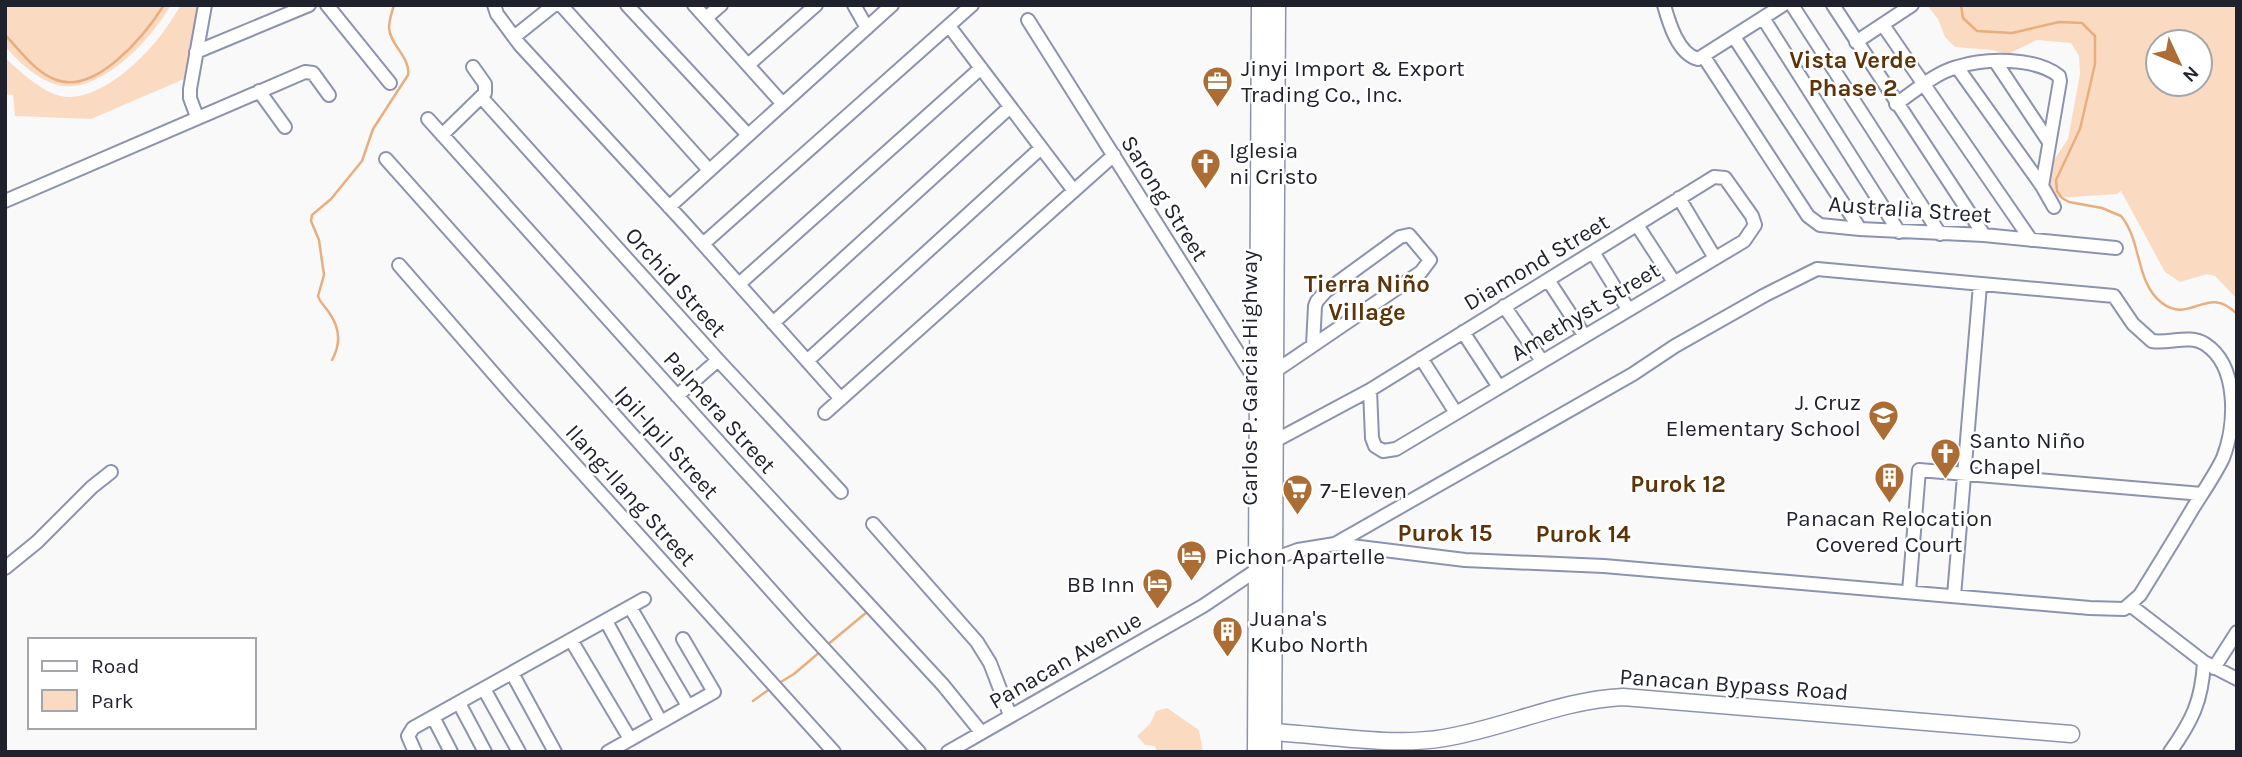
<svg xmlns="http://www.w3.org/2000/svg" width="2242" height="757" font-family="Karla,sans-serif">
	<style>
		.green { fill: #fadbc2; fill-rule: evenodd }
		.lines { fill: none; stroke-linecap: round; stroke-linejoin: round }
		.stream { stroke: #e8ae7e; stroke-width: 2.5 }
		.minor-casing { stroke: #8c93b0; stroke-width: 16 }
		.major-casing { stroke: #8c93b0; stroke-width: 19 }
		.highway-casing { stroke: #8c93b0; stroke-width: 21 }
		.minor { stroke: #fff; stroke-width: 12 }
		.major { stroke: #fff; stroke-width: 16 }
		.highway { stroke: #fff; stroke-width: 18 }
		.labels { text-anchor: middle; stroke-width: 5; stroke-linejoin: round; paint-order: stroke }
		.poi-label { font-size: 23px; fill: #1f212d; stroke: #fff; text-anchor: start }
		.street-label { font-size: 23px; fill: #1f212d; stroke: #fff }
		.neighbourhood-label { font-size: 24px; font-weight: bold; fill: #5d3408; stroke: #fff }
	</style>
	<rect width="100%" height="100%" fill="#f9f9f9"/>
	<path class="green" d="M5,5h166c-19,33 -67,86 -109,81 -22,-4 -43,-23 -57,-40z
		M181,5h18l-15,74 -93,40 -76,-3 -2,-21 -8,-1v-36c15,13 30,28 49,36 34,14 78,-25 98,-48 11,-12 20,-27 29,-41z
		M1927,5h310v294l-22,-23 -8,-2 -27,8 -15,-10 -44,-81 -4,3 -62,4 -9,-15 4,-17 18,-27 12,-65 -1,-18 -8,-13 -34,-3 -29,14 -16,-4 -37,-3 -10,-10 -7,-18zM2158,42h42v42h-42z
		M1167,708l32,22 4,22h-46l-2,-6 -10,-1 -8,-9 13,-12 6,-13z"/>
	<g class="lines">
		<path class="stream" d="M1961,5l2,13 14,13 35,2 47,-11 23,1 13,13v28l-15,65 -24,51 1,11 5,7 7,4 33,6 19,8c21,25 14,66 41,87 29,22 45,-20 75,11
			M5,35c15,15 29,36 49,44 41,18 91,-44 110,-74
			M332,360c9,-16 8,-33 -4,-49 -4,-6 -8,-8 -10,-15l6,-21 -5,-35 -8,-19 1,-6 19,-16 31,-38 11,-32 35,-54c3,-17 -18,-30 -19,-47 0,-8 3,-16 5,-23
			M826,646l41,-34
			M779,683l15,-9 27,-23
			M753,701l18,-13"/>
		<defs>
			<path id="minor" d="M327,5l63,78
				M494,5l3,9 23,31 167,181 154,173
				M561,5l148,165
				M627,5l121,130
				M694,5l88,98
				M854,5l13,23
				M1664,5c5,18 14,49 34,54l85,-54
				M1792,5l148,229
				M1833,5l151,230
				M706,18l15,-13
				M1763,18l136,214
				M1028,20l231,366
				M1883,25l148,215
				M949,26l125,165
				M514,37l40,-32
				M1734,37l126,192
				M1856,42l56,-37
				M196,52l113,-47
				M1704,57l104,159 12,9 40,4 124,6 132,13
				M1995,61l54,81
				M748,65l68,-60
				M1957,67l85,119 12,21
				M259,91l26,36
				M482,98l236,262 123,132
				M1896,104c19,-13 39,-31 61,-37 28,-9 78,-10 102,9l1,5 -18,105
				M197,117l-7,-19v-9l15,-84
				M428,119l307,341 208,225 38,47
				M442,135l43,-42v-9l-12,-17
				M386,159l416,466 117,127
				M1679,198l36,60
				M5,201l300,-129 8,1 16,22
				M669,207l223,-202
				M1637,225l37,57
				M703,244l269,-239
				M1593,252l35,57
				M399,265l115,132 320,355
				M1548,280l36,55
				M739,284l242,-216
				M1504,306l38,55
				M773,323l237,-216
				M1463,332l36,55
				M1421,358l35,55
				M807,361l234,-213
				M1274,372l147,-100 9,-12 -21,-25 -9,2 -74,54 -9,10 -2,5 -2,39
				M677,396l41,-36
				M825,413l289,-258
				M1269,442h4l97,-52 344,-213 11,1 27,38 3,9 -11,16 -348,208 -13,2 -8,-5 -3,-8 -2,-48
				M873,524l104,118 13,21 20,52
				M5,568l32,-26 55,-55 19,-15
				M1909,592l10,-122 283,24
				M1954,596l26,-311
				M2130,605l74,57 33,17
				M630,607l58,99
				M606,621l55,101
				M571,640l59,99
				M2214,668l23,-36
				M512,673l43,79
				M484,689l35,63
				M459,703l26,49
				M433,717l18,35
				M415,752l-7,-16 5,-8 231,-129
				M608,752l106,-60 -31,-53
				M948,752l255,-146 70,-47 25,-9 37,-6 130,16 139,6 486,42 34,1 16,-14c18,-29 36,-58 53,-87 10,-16 22,-33 30,-50 13,-33 16,-92 -18,-114 -15,-10 -36,0 -53,-3l-19,-17 -19,-28 -297,-27 -52,26 -90,51 -42,28 -298,170
				M2170,752c22,-31 32,-51 34,-90"/>
			<path id="major" d="M1272,732c54,3 120,15 172,6 61,-10 117,-38 179,-41l448,37"/>
			<path id="highway" d="M1257,752l4,-747
				M1272,752l4,-747"/>
		</defs>
		<use href="#minor" class="minor-casing"/>
		<use href="#major" class="major-casing"/>
		<use href="#highway" class="highway-casing"/>
		<use href="#minor" class="minor"/>
		<use href="#major" class="major"/>
		<use href="#highway" class="highway"/>
	</g>
	<defs>
		<symbol id="office-pin" viewBox="-11 -11 22 30"><path d="M0 17L-7.5 6A9.5 9.5 0 1 1 7.5 6Z" fill="#ac6d34" stroke="#fff"/><path d="M-6-3h4V-5.5h4V-3h4V5H-6ZM-1-4.5V-3h2v-1.5ZM-6 0V1H6V0Z" fill="#fff"/></symbol>
		<symbol id="church-pin" viewBox="-11 -11 22 30"><path d="M0 17L-7.5 6A9.5 9.5 0 1 1 7.5 6Z" fill="#ac6d34" stroke="#fff"/><path d="M-1.2-6h2.4v3.5h3.3v2.4h-3.3V6h-2.4V-.1h-3.3v-2.4h3.3Z" fill="#fff"/></symbol>
		<symbol id="school-pin" viewBox="-11 -11 22 30"><path d="M0 17L-7.5 6A9.5 9.5 0 1 1 7.5 6Z" fill="#ac6d34" stroke="#fff"/><path d="M0-5L7-2L0 1L-7-2ZM-4 1L0 2.5L4 1V4Q0 6-4 4Z" fill="#fff"/></symbol>
		<symbol id="building-pin" viewBox="-11 -11 22 30"><path d="M0 17L-7.5 6A9.5 9.5 0 1 1 7.5 6Z" fill="#ac6d34" stroke="#fff"/><path d="M-4-6H4V6H1V3H-1V6H-4ZM-2.5-4.3h1.7v1.8h-1.7ZM.8-4.3h1.7v1.8H.8ZM-2.5-1h1.7V.8h-1.7ZM.8-1h1.7V.8H.8Z" fill="#fff"/></symbol>
		<symbol id="supermarket-pin" viewBox="-11 -11 22 30"><path d="M0 17L-7.5 6A9.5 9.5 0 1 1 7.5 6Z" fill="#ac6d34" stroke="#fff"/><path d="M-6-5.5h2.5l.6 2H6L4.5 2H-2.5L-4.4-4H-6ZM-1.5 3.2a1.3 1.3 0 1 0 .1 0ZM3 3.2a1.3 1.3 0 1 0 .1 0Z" fill="#fff"/></symbol>
		<symbol id="hotel-pin" viewBox="-11 -11 22 30"><path d="M0 17L-7.5 6A9.5 9.5 0 1 1 7.5 6Z" fill="#ac6d34" stroke="#fff"/><path d="M-6-4.5h1.5V1H6V5H4.5V3h-9V5H-6ZM-4 0a1.8 1.8 0 1 1 3.6 0ZM.5 0V-2.5h3Q6-2.5 6 0Z" fill="#fff"/></symbol>
	</defs>
	<g fill-rule="evenodd">
		<use href="#office-pin" x="1200" y="64" width="35" height="47"/>
		<use href="#church-pin" x="1188" y="146" width="35" height="47"/>
		<use href="#school-pin" x="1866" y="398" width="35" height="47"/>
		<use href="#church-pin" x="1928" y="436" width="35" height="47"/>
		<use href="#building-pin" x="1872" y="460" width="35" height="47"/>
		<use href="#supermarket-pin" x="1280" y="472" width="35" height="47"/>
		<use href="#hotel-pin" x="1174" y="538" width="35" height="47"/>
		<use href="#hotel-pin" x="1140" y="566" width="35" height="47"/>
		<use href="#building-pin" x="1210" y="614" width="35" height="47"/>
	</g>
	<g class="labels">
		<g class="poi-label">
			<text x="1241" y="76">Jinyi Import &amp; Export<tspan x="1241" dy="26">Trading Co., Inc.</tspan></text>
			<text x="1229" y="158">Iglesia<tspan x="1229" dy="26">ni Cristo</tspan></text>
			<text x="1861" y="410" text-anchor="end">J. Cruz<tspan x="1861" dy="26">Elementary School</tspan></text>
			<text x="1969" y="448">Santo Niño<tspan x="1969" dy="26">Chapel</tspan></text>
			<text x="1320" y="498">7-Eleven</text>
			<text x="1889" y="526" text-anchor="middle">Panacan Relocation<tspan x="1889" dy="26">Covered Court</tspan></text>
			<text x="1215" y="564">Pichon Apartelle</text>
			<text x="1135" y="592" text-anchor="end">BB Inn</text>
			<text x="1250" y="626">Juana's<tspan x="1250" dy="26">Kubo North</tspan></text>
		</g>
		<g class="street-label">
			<text transform="translate(1165 198) rotate(58)" y="8">Sarong Street</text>
			<text transform="translate(1910 209) rotate(4)" y="8">Australia Street</text>
			<text transform="translate(1536 262) rotate(-31)" y="8">Diamond Street</text>
			<text transform="translate(676 282) rotate(48)" y="8">Orchid Street</text>
			<text transform="translate(1585 311) rotate(-31)" y="8">Amethyst Street</text>
			<text transform="translate(1249 378) rotate(-90)" y="8">Carlos P. Garcia Highway</text>
			<text transform="translate(720 412) rotate(48)" y="8">Palmera Street</text>
			<text transform="translate(667 442) rotate(48)" y="8">Ipil-Ipil Street</text>
			<text transform="translate(631 495) rotate(48)" y="8">Ilang-Ilang Street</text>
			<text transform="translate(1065 660) rotate(-30)" y="8">Panacan Avenue</text>
			<text transform="translate(1734 684) rotate(4)" y="8">Panacan Bypass Road</text>
		</g>
		<g class="neighbourhood-label">
			<text x="1853" y="68">Vista Verde<tspan x="1853" dy="28">Phase 2</tspan></text>
			<text x="1367" y="292">Tierra Niño<tspan x="1367" dy="28">Village</tspan></text>
			<text x="1678" y="492">Purok 12</text>
			<text x="1445" y="541">Purok 15</text>
			<text x="1583" y="542">Purok 14</text>
		</g>
	</g>
	<rect width="2242" height="757" fill="none" stroke="#1f212d" stroke-width="14"/>
	<rect x="28" y="638" width="228" height="91" fill="#ffffff" stroke="#a5a6ab" stroke-width="2"/>
	<rect x="42" y="661" width="35" height="10" fill="#ffffff" stroke="#a5a6ab" stroke-width="2"/>
	<text x="91" y="673" font-size="21" fill="#1f212d">Road</text>
	<rect x="42" y="690" width="35" height="21" fill="#fadbc2" stroke="#a5a6ab" stroke-width="2"/>
	<text x="91" y="708" font-size="21" fill="#1f212d">Park</text>
	<g transform="translate(2179 63) rotate(134)"><circle r="33" fill="#ffffff" stroke="#a5a6ab" stroke-width="2"/>
	<path d="M0-5L12 26L0 18L-12 26Z" fill="#ac6d34"/>
	<text y="-10" font-size="19" font-weight="bold" text-anchor="middle" fill="#1f212d">N</text>
	</g>
</svg>
